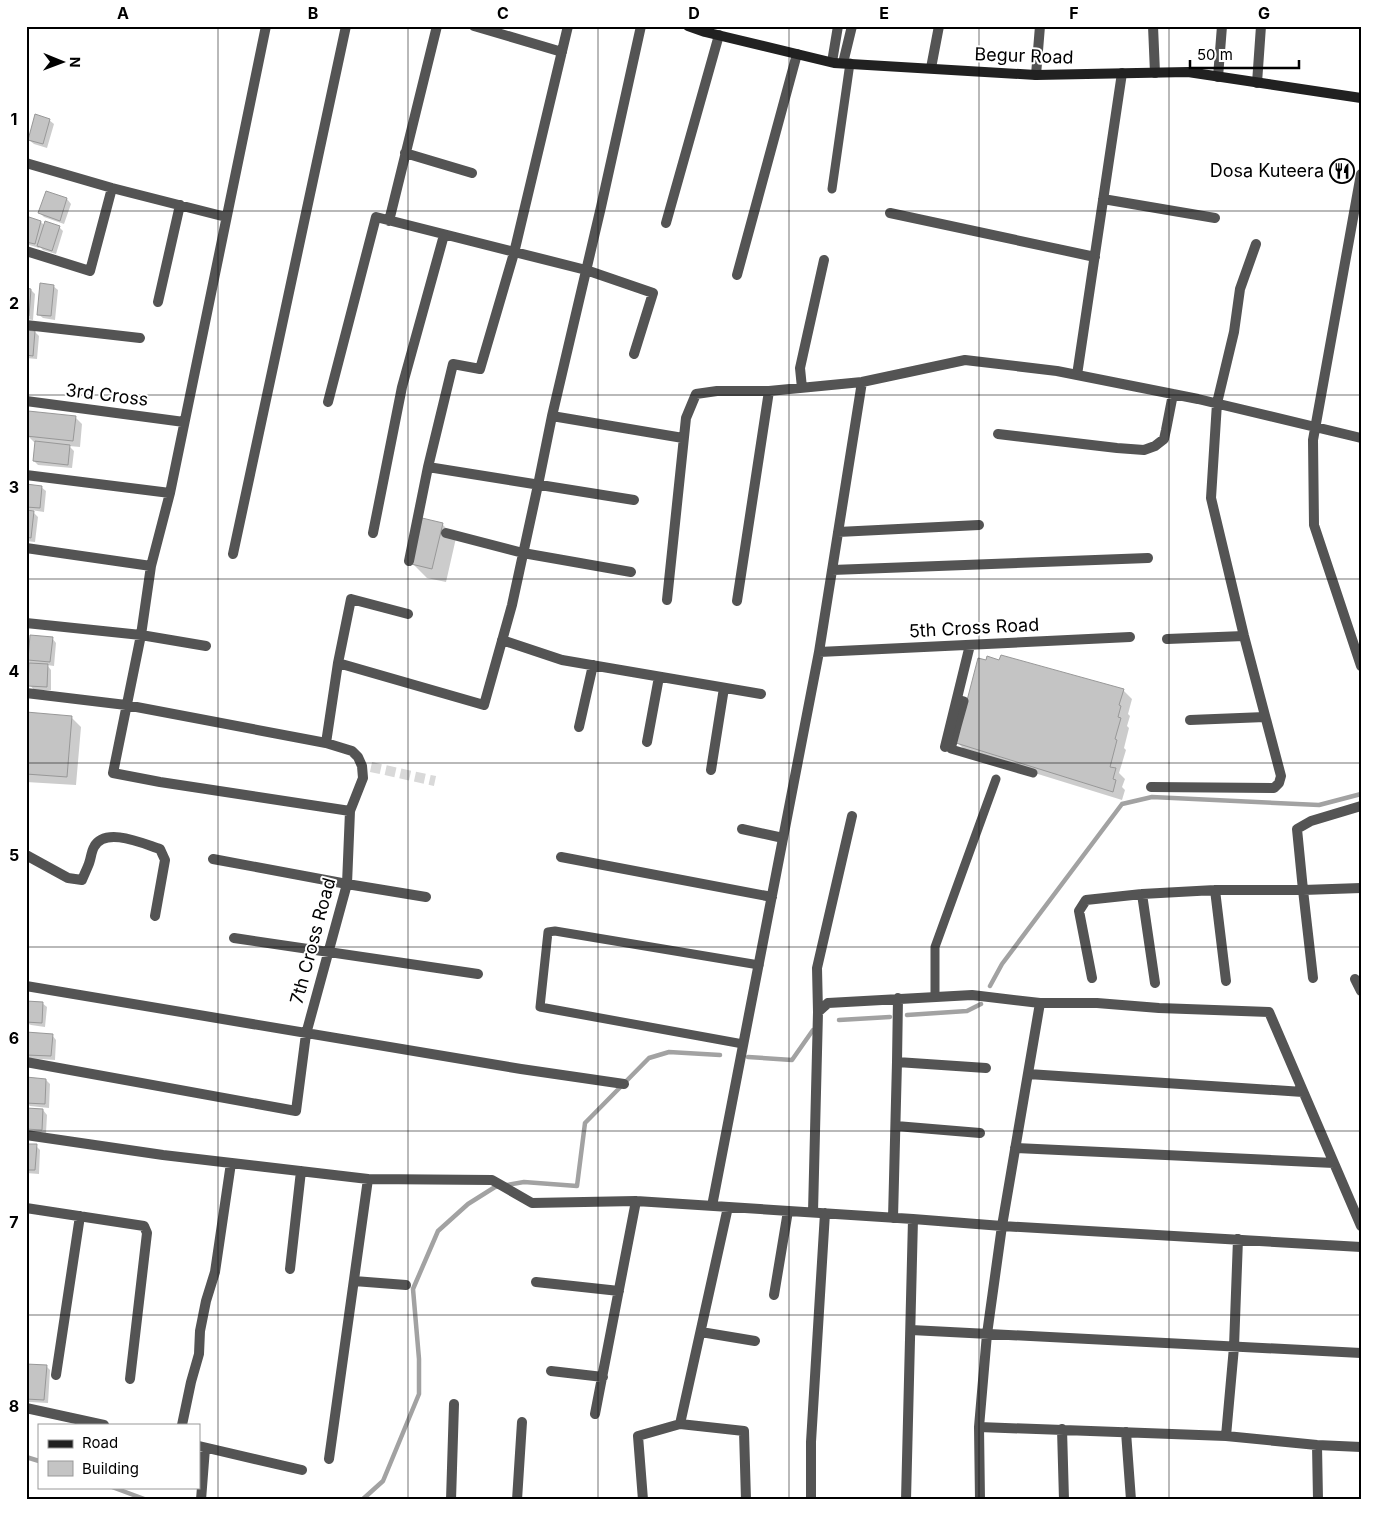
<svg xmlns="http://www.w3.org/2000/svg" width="1387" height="1526" font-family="Inter,sans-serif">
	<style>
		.shadow { fill: #0003 }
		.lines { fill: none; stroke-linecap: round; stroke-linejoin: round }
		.stream { stroke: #a2a2a2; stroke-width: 4.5 }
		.building { fill: #c4c4c4; stroke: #989898 }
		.minor-tunnel { stroke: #d9d9d9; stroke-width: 10; stroke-dasharray: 10 5; stroke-linecap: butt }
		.service { stroke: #545454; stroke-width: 9 }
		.minor { stroke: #545454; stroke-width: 10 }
		.secondary { stroke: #212121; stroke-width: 10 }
		.grid { fill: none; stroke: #000; stroke-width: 1; stroke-opacity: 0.55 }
		.labels { text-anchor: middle; stroke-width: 4; stroke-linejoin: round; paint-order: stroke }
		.street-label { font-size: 18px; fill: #000; stroke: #fff }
		.poi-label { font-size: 18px; fill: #000; stroke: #fff; text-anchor: end }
		.neatline { fill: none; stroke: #000; stroke-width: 2 }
		.grid-label { font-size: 16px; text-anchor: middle; font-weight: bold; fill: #000 }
	</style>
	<rect width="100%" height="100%" fill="#fff"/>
	<path class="shadow" d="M49,120l5,4 -7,24 -13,-4 -5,-4z
		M46,193l21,6 4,5 -7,20 -20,-7 -4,-4z
		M26,218l15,4 4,4 14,1 4,4 -7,23 -13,-4 -3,-3 -1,1 -13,-4z
		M53,286l5,4 -3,30 -12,-2 -5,-4z
		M26,290h5l4,4 -2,26 -7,-1z
		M26,331l9,1 4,4 -2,23 -11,-1z
		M75,417l7,7 -2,23 -11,-1 5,5 -2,17 -34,-3 -4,-4 2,-19h-2l-7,-7z
		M26,443l3,3 -2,20h-1z
		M41,487l5,4 -2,21 -13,-2 7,7 -3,25 -9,-1v-29h5l-5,-5v-15z
		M442,524l14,14 -10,44 -19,-4 -14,-14z
		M26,637l5,4 21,-3 4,5 -2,23 -7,-1 4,5v20h-17l-4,-5 1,-19h-5z
		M987,661h13l123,29 9,9 -4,15 2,2 -3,10 2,2 -5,20 2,2 -7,23 6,6 -3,8 3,3 -3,10 -155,-48 -9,-9z
		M26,714l45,3 10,10 -5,58 -50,-3z
		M26,1001l16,2 5,4 -2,20 -14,-2 -5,-2z
		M26,1034l26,1 4,5 -1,20 -29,-2z
		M46,1080l4,4 -1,24 -19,-2 -4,-3z
		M26,1109l17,1 4,5 -1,18 -20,-1z
		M26,1145l10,1 4,4 -1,24 -13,-1z
		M26,1177l2,2 -1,22h-1z
		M46,1366l4,4 -2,33 -19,-1 -3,-3v-24z"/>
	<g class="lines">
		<path class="stream" d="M990,986l12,-22 120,-160 30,-7 167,8 42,-11
			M907,1015l60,-4 14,-7
			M839,1020l51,-3
			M748,1057l44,3 21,-30
			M26,1457l13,4
			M112,1487l35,13
			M347,1500l16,-1 20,-18 36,-87v-35l-6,-70 25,-58 30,-27 27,-17 29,-5 53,4 8,-63 64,-65 20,-6 51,3"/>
	</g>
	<path class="building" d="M35,114l15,5 -7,25 -15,-4z
		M46,191l21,7 -7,23 -22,-8z
		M26,216l15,5 -6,23 -9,-2z
		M45,221l15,5 -8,25 -15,-5z
		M40,283l14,2 -3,31 -14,-1z
		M26,288l5,1 -2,27h-3z
		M26,330l9,1 -2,25 -7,-1z
		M28,411l48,5 -3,25 -47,-5z
		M35,441l35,4 -2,20 -35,-4z
		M26,484l16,2 -2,22 -14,-1z
		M26,510l8,1 -3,27 -5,-1z
		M422,518l21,5 -11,46 -21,-5z
		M30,635l23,2 -3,25 -22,-2z
		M1001,655l123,34 -5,16 2,1 -3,11 3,1 -6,21 2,1 -7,27 6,1 -3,11 3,1 -3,12 -157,-49 22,-85 8,2 1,-4 12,4z
		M29,663l19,1 -1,23 -19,-1z
		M26,712l46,4 -5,61 -41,-3z
		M26,1001l17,1 -1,21 -16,-1z
		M26,1032l27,2 -2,22 -25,-1z
		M26,1077l20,2 -1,25 -19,-1z
		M26,1108l17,1 -1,21 -16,-1z
		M26,1144h11l-2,26h-9z
		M26,1364l21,1 -3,35 -18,-1z"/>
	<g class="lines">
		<path class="minor-tunnel" d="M371,767l64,14"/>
		<path class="service" d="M832,189l18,-126
			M957,699l7,2 -7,25
			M951,724l6,2 -6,23 82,24
			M935,997v-50l61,-168
			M743,1044l-203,-37 8,-75 7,-1 204,34"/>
		<path class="minor" d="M266,26l-96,467 -19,73 -10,69 -28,138 47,9 190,29
			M474,26l88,26
			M1153,26l2,47
			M832,62l6,-36
			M843,63l9,-37
			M931,68l8,-42
			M1036,75l4,-49
			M1218,77l4,-51
			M1257,83l4,-57
			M405,153l67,20
			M26,163l86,25 114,29
			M1361,174l-48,266 1,85 47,141
			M1103,199l112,19
			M890,213l205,44
			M389,221l48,-195
			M666,223l53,-188
			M26,251l64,20 22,-83
			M737,275l60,-221
			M158,302l22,-97
			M26,325l114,13
			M1077,375l45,-302
			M802,388l-2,-20 24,-108
			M26,401l158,21
			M328,402l48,-185 210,53 67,23 -19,61
			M552,416l131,22
			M998,434l119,14 27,2 11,-4 9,-7 2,-9 7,-36
			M428,467l206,33
			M26,475l144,18
			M838,532l141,-7
			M373,533l29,-146 42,-152
			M446,533l77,20 108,19
			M26,548l125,18
			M233,554l113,-528
			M409,561l19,-94 25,-103 27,5 34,-116 54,-227
			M832,570l316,-12
			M667,600l19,-182 10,-24 21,-3h52l93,-9 103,-22 92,11 141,28 163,39
			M737,601l32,-210
			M26,623l115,12 65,11
			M1167,639l77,-3
			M502,640l60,20 199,34
			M819,652l311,-15
			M338,663l146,42 28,-100 26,-120 14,-69 49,-209 40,-181
			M26,693l100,12 200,38 26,8 6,6 4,9 1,12 -13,33 -3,73 -41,150 -10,77 -270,-49
			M1190,720l75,-3
			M579,727l14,-62
			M647,742l12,-65
			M326,743l12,-80 13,-64 57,15
			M945,747l25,-102
			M711,770l13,-82
			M1151,787l123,1 5,-5 2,-7 -37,-140 -33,-138 6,-95 17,-71 6,-43 16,-45
			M1361,806l-50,15 -14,8 6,61 58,-2
			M742,829l41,9
			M26,855l42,23 14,2c2,-5 4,-9 6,-14 3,-6 3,-14 6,-19 11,-21 50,-3 66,2l5,11 -10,56
			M561,857l211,40
			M213,859l134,25 79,13
			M1215,890l11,91
			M1142,894l13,89
			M234,938l244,36
			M1092,978l-13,-67 7,-11 56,-6 73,-4h88l10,88
			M1355,979l6,12
			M26,986l495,83 103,15
			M818,1012l-1,-44 35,-152
			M897,1062l89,6
			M1028,1074l275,18
			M896,1126l84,7
			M26,1135l137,20 205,24 124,1 40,23 104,-2 277,18 89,7 359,21
			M1015,1148l319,15
			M712,1206l107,-554 43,-270
			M26,1208l118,18 3,7 -17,146
			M813,1212l5,-200 10,-9 144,-8 68,8h57l62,5 110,4 92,214
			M893,1218l4,-156 1,-64
			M290,1269l11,-98
			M354,1281l52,4
			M536,1282l83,9
			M774,1295l14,-84
			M911,1330l450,23
			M701,1332l54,9
			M551,1371l52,6
			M56,1375l24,-159
			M26,1408l78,17
			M595,1414l41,-213
			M680,1424l48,-217
			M182,1425l9,-43 8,-28 1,-23 6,-30 9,-29 16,-109
			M979,1427l247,9 91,9 44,2
			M1062,1429l2,71
			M1126,1432l5,68
			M1226,1436l8,-89 4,-108
			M1317,1445l1,55
			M199,1446l103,24
			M329,1459l39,-280
			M201,1500l4,-52
			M451,1500l3,-96
			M517,1500l5,-78
			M643,1500l-5,-64 42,-12 64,7 2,69
			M811,1500v-58l14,-229
			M906,1500l7,-281
			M980,1500l-1,-73 8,-93 15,-108 38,-223"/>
		<path class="secondary" d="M688,26l17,6 129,31 202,12 152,-3 173,26"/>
	</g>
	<path class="grid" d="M218,26v1474M408,26v1474M598,26v1474M789,26v1474M979,26v1474M1169,26v1474M26,211h1335M26,395h1335M26,579h1335M26,763h1335M26,947h1335M26,1131h1335M26,1315h1335"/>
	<defs>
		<symbol id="restaurant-ring" viewBox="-11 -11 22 22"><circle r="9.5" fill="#fff" stroke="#000" stroke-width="1.5"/><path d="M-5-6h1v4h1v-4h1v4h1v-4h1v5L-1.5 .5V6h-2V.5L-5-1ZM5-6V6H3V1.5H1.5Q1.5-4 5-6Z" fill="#000"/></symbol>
	</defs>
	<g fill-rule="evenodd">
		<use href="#restaurant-ring" x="1328" y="157" width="28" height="28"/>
	</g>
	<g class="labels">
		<g class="street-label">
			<text transform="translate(1024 56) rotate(2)" y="6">Begur Road</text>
			<text transform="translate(107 395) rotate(7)" y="6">3rd Cross</text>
			<text transform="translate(974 628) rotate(-3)" y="6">5th Cross Road</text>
			<text transform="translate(313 941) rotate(-75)" y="6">7th Cross Road</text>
		</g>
		<g class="poi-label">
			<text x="1324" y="177">Dosa Kuteera</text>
		</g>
	</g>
	<rect width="1387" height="1526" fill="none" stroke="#ffffff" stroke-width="55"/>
	<rect x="38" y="1424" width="162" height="65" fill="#ffffff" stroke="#999999"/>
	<rect x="48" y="1440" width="25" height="8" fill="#212121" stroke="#999999"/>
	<text x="82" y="1448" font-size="15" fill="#000000">Road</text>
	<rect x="48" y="1461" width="25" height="15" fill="#c4c4c4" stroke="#999999"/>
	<text x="82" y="1474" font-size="15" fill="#000000">Building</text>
	<g transform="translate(62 62) rotate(91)" stroke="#ffffff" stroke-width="4" paint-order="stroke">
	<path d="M0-4L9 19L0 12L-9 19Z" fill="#000000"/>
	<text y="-8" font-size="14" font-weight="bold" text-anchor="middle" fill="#000000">N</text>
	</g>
	<path d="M1190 60v8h109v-8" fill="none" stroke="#000000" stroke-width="2.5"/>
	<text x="1197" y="60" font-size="15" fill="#000000" stroke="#ffffff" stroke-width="4" paint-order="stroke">50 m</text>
	<rect x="28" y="28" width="1332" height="1470" class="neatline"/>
	<g class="grid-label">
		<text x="123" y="19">A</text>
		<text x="313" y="19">B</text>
		<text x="503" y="19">C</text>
		<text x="694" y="19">D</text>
		<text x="884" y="19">E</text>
		<text x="1074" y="19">F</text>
		<text x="1264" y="19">G</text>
		<text x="14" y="125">1</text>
		<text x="14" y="309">2</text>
		<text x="14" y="493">3</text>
		<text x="14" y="677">4</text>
		<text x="14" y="861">5</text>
		<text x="14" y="1044">6</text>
		<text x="14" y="1228">7</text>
		<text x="14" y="1412">8</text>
	</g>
</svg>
